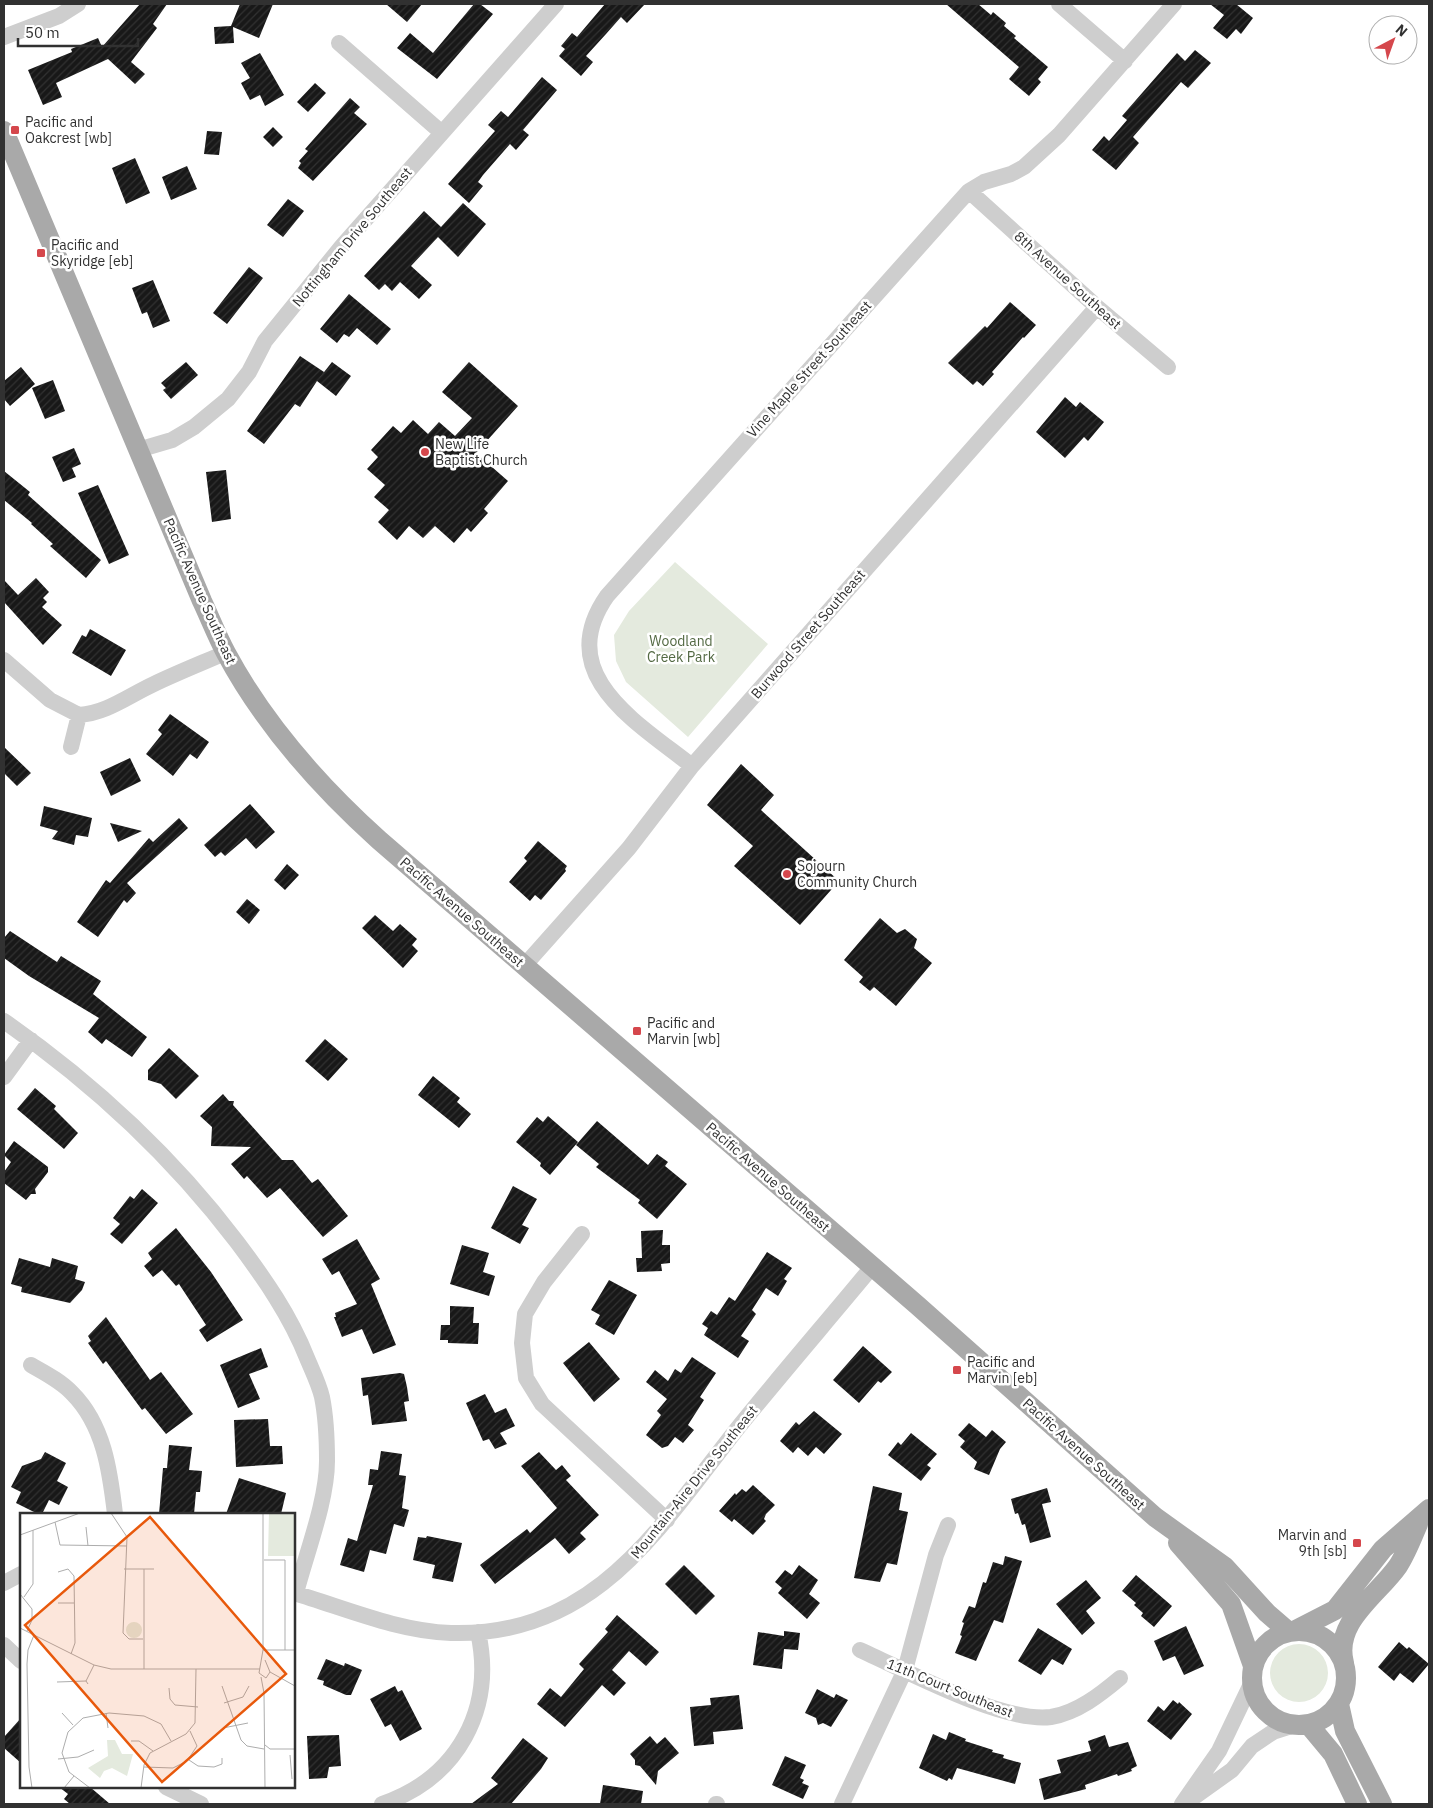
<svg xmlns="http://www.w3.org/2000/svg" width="1433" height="1808" font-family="'IBM Plex Sans',sans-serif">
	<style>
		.green { fill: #e4eade }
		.building { fill: url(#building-hatch) }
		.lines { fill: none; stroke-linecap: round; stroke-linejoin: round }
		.minor { stroke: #cecece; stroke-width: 16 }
		.major { stroke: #a9a9a9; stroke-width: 20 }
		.poi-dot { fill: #d5474c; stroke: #fff; stroke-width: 2 }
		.labels { text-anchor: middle; stroke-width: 5; stroke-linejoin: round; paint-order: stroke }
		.poi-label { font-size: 14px; fill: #313131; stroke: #fff; text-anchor: start }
		.street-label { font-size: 14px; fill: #313131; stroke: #fff }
		.park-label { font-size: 14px; fill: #536943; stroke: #fff }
		.inset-road { fill: none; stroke: #adadad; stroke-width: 1 }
		.view { fill: #e8590c; fill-opacity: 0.15; stroke: #e8590c; stroke-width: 2.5 }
		.inset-edge { fill: none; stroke: #313131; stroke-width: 2.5 }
	</style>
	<defs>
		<pattern id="building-hatch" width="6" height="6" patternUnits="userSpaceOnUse" patternTransform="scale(1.25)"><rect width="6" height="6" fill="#181818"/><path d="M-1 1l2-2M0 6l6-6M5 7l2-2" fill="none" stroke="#313131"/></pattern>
	</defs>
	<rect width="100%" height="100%" fill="#fff"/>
	<path class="green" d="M675,562l93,82 -80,93 -62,-55 -10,-21 -2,-26 15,-24z
		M1270 1673a29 29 0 1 1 58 0a29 29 0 1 1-58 0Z"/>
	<path class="building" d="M140,4h27l-14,20 4,4 -26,34 14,12 -10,10 -27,-25 -52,24 6,14 -19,8 -15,-35 44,-18 -1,-3 27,-11 4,9z
		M240,4h33l-14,34 -26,-11 1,16 -19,1 -1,-17 17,-1z
		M386,4h36l-15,18z
		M474,4h6l13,10 -56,65 -40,-31 13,-15 23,20z
		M605,4h40l-18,19 -6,-6 -15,17 -20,22 7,6 -12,14 -22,-20 6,-7 -4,-3 11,-13 5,4z
		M946,4h32l13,11 2,-3 13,11 -2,3 12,10 -2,2 34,29 -10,12 3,3 -12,14 -20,-17 10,-12z
		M1210,4h26l17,14 -12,16 -5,-5 -9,10 -14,-11 11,-13z
		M1195,50l16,13 -23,25 -7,-6 -48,55 6,6 -23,27 -24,-20 12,-14 5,5 18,-21 -5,-4 55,-63 8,8z
		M260,53l24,42 -19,11 -5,-11 -10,5 -9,-17 9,-5 -9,-15z
		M542,77l15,13 -34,40 6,5 -13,15 -6,-6 -27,31 -5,7 5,4 -14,17 -21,-19 47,-53 -7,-6 13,-14 7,6z
		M315,83l11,10 -18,19 -11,-10z
		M350,98l10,9 -6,6 13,11 -54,57 -15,-13 3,-5 -2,-2 9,-10 -3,-2z
		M273,127l10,10 -10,10 -10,-10z
		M207,131l15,1 -3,23 -15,-1z
		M135,158l15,35 -24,11 -14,-36z
		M187,166l10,23 -26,11 -9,-23z
		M288,199l16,12 -21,26 -16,-12z
		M463,203l23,21 -28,33 -20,-20 -27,29 21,19 -13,14 -19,-17 -8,9 -7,-7 -6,6 -15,-14 60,-65 17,16z
		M249,267l14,11 -36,46 -14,-11z
		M153,280l17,41 -17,7 -6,-16 -5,2 -10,-26z
		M349,294l42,35 -14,16 -20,-17 -8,9 -5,-3 -7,9 -17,-14z
		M1010,302l26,23 -12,13 -1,-1 -31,35 2,2 -11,12 -6,-5 -4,4 -25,-22 37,-37 2,2z
		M300,356l24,16 -7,9 15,-19 19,14 -15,20 -19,-15 -17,26 -5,-3 -31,40 -17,-13z
		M186,362l12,13 -27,24 -8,-9 3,-2 -5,-5z
		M469,362l49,44 -42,47 32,28 -24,28 4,4 -17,19 -4,-4 -13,15 -19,-17 -12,12 -14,-12 -12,14 -19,-18 11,-12 -15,-13 11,-12 -18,-16 11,-12 -7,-7 22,-24 8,7 12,-13 15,14 11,-12 16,14 17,-18 -30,-26z
		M21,367l14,17 -25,22 -6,-7v-18z
		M53,380l12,31 -20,8 -13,-31z
		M1065,397l11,10 4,-5 24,20 -16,19 -4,-4 -19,21 -29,-26z
		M74,448l7,16 -9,4 4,9 -13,5 -11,-25z
		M226,470l5,49 -19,3 -6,-50z
		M4,471l26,21 -2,3 73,65 -15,18 -36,-32 3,-2 -22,-20 1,-1 -28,-23z
		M98,485l31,70 -20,9 -31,-71z
		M36,578l13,14 -6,6 4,4 -5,5 20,18 -19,20 -39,-43v-22l14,15z
		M90,629l36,21 -15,26 -39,-23 10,-18 4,2z
		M170,714l39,28 -12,17 -7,-5 -17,22 -27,-22 16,-20 -4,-4z
		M4,747l27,26 -14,13 -13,-13z
		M130,758l11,23 -30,15 -11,-24z
		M741,764l33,31 -13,15 78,71 -39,44 -66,-59 19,-20 -46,-41z
		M250,804l25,28 -19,17 -10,-11 -21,18 -4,-4 -6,5 -11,-12z
		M44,806l48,12 -4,19 -12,-2 -2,10 -22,-6 6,-8 -18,-5z
		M179,818l9,10 -61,55 9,10 -9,10 -3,-3 -26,37 -21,-15 29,-42 4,3 39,-45 4,4z
		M110,823l32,8 -24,11z
		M538,841l29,25 -2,3 1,2 -25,29 -6,-5 -5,6 -21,-19 18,-21 -3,-3z
		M287,864l12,11 -14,15 -11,-10z
		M247,899l13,11 -11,14 -13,-12z
		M375,915l18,16 7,-7 17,15 -5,6 6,6 -15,17 -41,-40z
		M880,918l17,15 8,-4 12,10 -3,9 18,15 -36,43 -22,-19 -4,4 -11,-9 4,-5 -19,-17z
		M10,931l47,31 4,-6 40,25 -8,13 54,43 -15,20 -26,-18 -4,5 -14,-12 11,-14 -70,-42 -25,-18v-20z
		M325,1039l23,20 -20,22 -23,-20z
		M169,1048l30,28 -23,23 -15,-15 -13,-4v-10z
		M433,1076l27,22 -3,4 14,12 -12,14 -41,-33z
		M35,1088l21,18 -2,3 24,24 -14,16 -47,-40z
		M223,1094l6,7h5l-1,4 49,55h11l19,23 6,-4 30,37 -25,21 -43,-49 -13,10 -20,-22 -3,3 -13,-15 20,-17 -40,-1 1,-19 -12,-11z
		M548,1116l30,26 -28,33 -10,-9 1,-3 -25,-21 21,-25 6,5z
		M597,1121l51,44 9,-11 11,8 -3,4 22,18 -30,35 -19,-16 2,-3 -44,-33 3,-3 -23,-19z
		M14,1141l34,26v5l-13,17 1,5h-5l-5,6 -22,-17v-11l7,-10 -7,-7z
		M513,1186l24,13 -15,26 7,3 -9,16 -29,-16z
		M142,1189l16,14 -36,41 -12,-10 10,-10 -7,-6 17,-22 4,3z
		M176,1228l35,44 32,48 -36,22 -8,-12 7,-5 -27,-41 -3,2 -14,-16 -9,7 -9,-11 8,-7 -4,-6z
		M663,1230l-1,15h8v18l-9,1 1,7 -25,1 -1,-14h6l-1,-27z
		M357,1239l23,40 -9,5 25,61 -23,9 -11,-25 -20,8 -8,-20h2l-1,-4 22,-9 -18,-33 -7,4 -10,-16z
		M462,1245l27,8 -6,19 12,4 -6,20 -39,-12z
		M767,1252l25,16 -8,11 3,2 -9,15 -12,-8 -14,22 4,4 -15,22 8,5 -11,17 -34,-23 4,-7 -6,-4 9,-13 6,4 12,-18 6,4z
		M19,1258l31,9 2,-9 26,8 -3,13 10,3 -3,8 -12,13 -49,-11 1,-5 -11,-3z
		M609,1280l28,15 -23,40 -19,-11 5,-9 -9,-5z
		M450,1306l24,1 -1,16h6l-1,21 -30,-1v-3h-8l1,-15h9z
		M106,1317l44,63 11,-8 32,42 -27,20 -21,-26 -3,2 -36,-49 -3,3 -15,-21 3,-2 -3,-5z
		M589,1342l31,37 -26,23 -31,-39z
		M863,1346l29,26 -11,11 -3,-2 -19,22 -26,-23z
		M261,1348l7,19 -19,7 11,25 -22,9 -18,-43z
		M692,1357l24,16 -16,24 4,3 -16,25 6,5 -11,13 -8,-6 -7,9 -6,2 -16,-13 15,-20 -4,-4 10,-12 -21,-17 9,-12 13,11 7,-12 6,4z
		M400,1373l4,1 3,13 2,14 -5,1 3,19 -35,4 -4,-30 -5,1 -2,-18z
		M485,1394l10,19 11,-5 9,18 -15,7 7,11 -12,5 -6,-10 -6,2 -17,-38z
		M814,1411l28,23 -18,20 -8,-7 -8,9 -10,-9 -5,6 -13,-12 16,-19 3,3z
		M268,1419l2,27h12l1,18 -47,3 -2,-47z
		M969,1423l17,14 6,-7 14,12 -6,7 -11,26 -15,-6 3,-7 -17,-15 5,-6 -7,-6z
		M911,1433l26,21 -10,11 4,3 -10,13 -33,-26 10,-13 3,3z
		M169,1445l23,2 -3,23 13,1 -2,21h-4l-2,22h-35l4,-46h4z
		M381,1451l21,3 -3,21 7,1 -4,32 7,2 -5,17 -10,-3 -8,30 -16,-4 -6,22 -24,-7 8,-27 9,3 16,-56h-5l2,-16 8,1z
		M45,1452l21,11 -9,18 11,6 -9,18 -10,-5 -7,14h-4l-22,-11 5,-11 -10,-5 11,-21 19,-7z
		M539,1452l17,18 6,-5 9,11 -5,4 33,35 -19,18 6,6 -17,15 -14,-16 -60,46 -15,-19 47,-36 3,4 27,-25 -36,-42z
		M239,1478l47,15 -5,21h-55z
		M753,1485l22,20 -9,9 -2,5 2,2 -13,14 -19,-16 -2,3 -13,-11 16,-18 1,2 6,-6 4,3z
		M873,1486l29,7 -3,17 9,2 -11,53 -10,-2 -7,19 -26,-4z
		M1047,1488l4,14 -9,2 9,33 -21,6 -5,-19 -3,1 -4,-12 -3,1 -4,-15z
		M427,1536l35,7 -9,39 -21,-4 3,-13 -22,-5 5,-23 8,1z
		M1005,1556l17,5 -19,62 -9,-3 -18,41 -21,-8 7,-17 -2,-1 4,-12 -2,-1 7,-16 6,2 8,-26 3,1 7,-21 10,3z
		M684,1565l31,31 -19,19 -31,-31z
		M799,1565l19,15 -9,14 11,9 -13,16 -29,-26 4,-5 -7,-6 10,-12 7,5z
		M1136,1575l36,31 -18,21 -13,-11 2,-3 -9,-8 2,-2 -14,-12z
		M1086,1580l15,18 -15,13 9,12 -13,12 -26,-31z
		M617,1615l42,37 -13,14 -17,-15 -17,19 14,13 -12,13 -12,-11 -37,42 -28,-23 13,-16 11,9 23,-28 -5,-5 29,-32 -3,-3z
		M1186,1626l18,40 -20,9 -9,-19 -12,5 -9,-20z
		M1038,1628l34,21 -9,16 -11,-6 -11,16 -23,-14z
		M784,1631l16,2 -2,17 -14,-1 -2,20 -29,-4 5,-33 26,4z
		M1399,1642l8,7 2,-2 20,17 -16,19 -13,-10 -6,8 -16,-14z
		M326,1659l18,7 1,-3 17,7 -11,25h-5l-23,-10 1,-4 -7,-2z
		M395,1686l3,6 4,-2 20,39 -22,12 -9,-17 -6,3 -15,-28z
		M817,1689l17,9 2,-4 12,6 -17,27 -8,-4 -5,2 -2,-7 -11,-5z
		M739,1695l4,34 -30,3 1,12 -20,2 -4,-39 21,-2 -1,-7z
		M1173,1700l5,4 1,-2 13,12 -21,26 -24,-19 11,-15 6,5z
		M21,1718v45l-17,-15v-11z
		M949,1732l17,7 -1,2 28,9 -1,2 12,3 -1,3 18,5 -6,21 -58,-16 -5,12 -3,-2 -2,3 -28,-13 14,-34 13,6z
		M339,1735l2,31 -12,1 -2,11 -18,1 -2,-43z
		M1105,1735l4,12 19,-5 9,24 -6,3 1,2 -14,5 -1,-2 -32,11 1,4 -42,11 -5,-21 22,-6 -4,-13 34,-9 -3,-10z
		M650,1736l7,8 8,-7 14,16 -21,18 -2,14 -16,-19 -5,-1v-5l-5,-6z
		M523,1738l25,20 -7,11 -30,35h-40l27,-20 -7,-6z
		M785,1756l21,9 -6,13 4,2 -2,3 7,3 -6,13 -31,-14z
		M603,1785l40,6 -2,13h-41z
		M59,1787h31l20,17h-40l-6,-5 4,-5z"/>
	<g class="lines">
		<path class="minor" d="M1059,4l66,57
			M4,37l55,-21 19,-12
			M339,43l103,90
			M969,191l128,116 71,60
			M138,450l34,-10 22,-13 34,-28 21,-27 16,-31 77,-95 214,-242
			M4,660l46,40 29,15 -8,32
			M79,715c28,-2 49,-19 75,-31 23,-11 48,-21 71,-31
			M692,766c-54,-43 -140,-91 -85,-170l351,-393 11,-12 15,-9 27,-8 13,-7 35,-32 115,-131
			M524,966l105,-118 63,-82 405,-459
			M4,1021c89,62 167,134 233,221 27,36 53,73 70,116 5,12 12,26 15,39 4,20 5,43 5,64 0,40 -21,93 -31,132
			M4,1077l27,-37
			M582,1234l-38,48 -19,32 -3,29 4,35 16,26 125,116
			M31,1365c14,8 30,16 41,28 32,32 38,78 43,121
			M4,1583l17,-9
			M294,1593c51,15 103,38 157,40 147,4 210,-109 290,-209 43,-53 88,-105 131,-157
			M4,1645l17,16
			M860,1650c47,21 142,73 191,67 26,-4 50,-23 69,-39
			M166,1787l35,17
			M1190,1800l42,-30 20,-24 21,-14 22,-7
			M382,1804c76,-26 113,-95 96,-172
			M716,1804h1
			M842,1804l63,-134 31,-115 12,-30
			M1182,1804l37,-53 33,-69"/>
		<path class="major" d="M4,131l198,470c8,17 15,35 24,52 38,71 93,133 153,187l538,465 238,212 70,50 42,46 22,19
			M1178,1543l53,61 22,62
			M1296,1630l39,-20 48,-61 46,-40
			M1252 1678a47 47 0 1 1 94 0a47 47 0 1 1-94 0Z
			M1344,1663c-11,-41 34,-68 54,-97 8,-12 14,-28 20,-42
			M1339,1704l6,27 37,73
			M1308,1724l25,30 24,50"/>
	</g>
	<g class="poi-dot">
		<rect x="10" y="125" width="10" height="10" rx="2.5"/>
		<rect x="36" y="248" width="10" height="10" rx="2.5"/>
		<circle cx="425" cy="452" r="5"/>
		<circle cx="787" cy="874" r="5"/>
		<rect x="632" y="1026" width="10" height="10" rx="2.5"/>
		<rect x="952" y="1365" width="10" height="10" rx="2.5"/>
		<rect x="1352" y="1538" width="10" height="10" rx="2.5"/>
	</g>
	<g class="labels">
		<g class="poi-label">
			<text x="25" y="127">Pacific and<tspan x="25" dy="16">Oakcrest [wb]</tspan></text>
			<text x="51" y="250">Pacific and<tspan x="51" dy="16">Skyridge [eb]</tspan></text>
			<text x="435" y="449">New Life<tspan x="435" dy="16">Baptist Church</tspan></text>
			<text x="797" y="871">Sojourn<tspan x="797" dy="16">Community Church</tspan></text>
			<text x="647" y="1028">Pacific and<tspan x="647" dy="16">Marvin [wb]</tspan></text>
			<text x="967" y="1367">Pacific and<tspan x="967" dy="16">Marvin [eb]</tspan></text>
			<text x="1347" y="1540" text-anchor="end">Marvin and<tspan x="1347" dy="16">9th [sb]</tspan></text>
		</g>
		<g class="street-label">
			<text transform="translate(352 237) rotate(-50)" y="5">Nottingham Drive Southeast</text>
			<text transform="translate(1068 280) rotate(42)" y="5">8th Avenue Southeast</text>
			<text transform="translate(809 369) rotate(-48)" y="5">Vine Maple Street Southeast</text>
			<text transform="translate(200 591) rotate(66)" y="5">Pacific Avenue Southeast</text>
			<text transform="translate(808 634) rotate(-49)" y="5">Burwood Street Southeast</text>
			<text transform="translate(462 912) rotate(41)" y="5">Pacific Avenue Southeast</text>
			<text transform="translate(768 1177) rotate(41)" y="5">Pacific Avenue Southeast</text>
			<text transform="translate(1084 1454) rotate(42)" y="5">Pacific Avenue Southeast</text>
			<text transform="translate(694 1482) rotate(-51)" y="5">Mountain-Aire Drive Southeast</text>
			<text transform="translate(950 1688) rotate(22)" y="5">11th Court Southeast</text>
		</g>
		<g class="park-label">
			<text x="681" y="646">Woodland<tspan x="681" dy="16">Creek Park</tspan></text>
		</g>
	</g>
	<g transform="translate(20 1513)">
		<rect width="275" height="275" fill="#fff"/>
		<path d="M249,0h26v43h-27zM106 117a8 8 0 1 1 16 0a8 8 0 1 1-16 0ZM87,227h8l7,14h11l-6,22 -15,-8 -8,3 -4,7 -12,-10 20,-12z" fill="#e4eade"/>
		<path class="inset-road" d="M91,0l16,24 -4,96 6,6h14M243,0v137l-4,23 7,5 4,-6M35,9l5,23 67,1M66,14l2,19M0,22l60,-22M244,47h21v90M104,56h30M38,59l10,-3 6,7 1,67 -4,11M0,81l12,15v11l-5,11M4,84l9,-13v-54M38,90h16M0,115l74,37 17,4h149M243,137h32M245,147l5,12 25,14M124,156v-100M241,164l3,16 1,95M66,168l8,-16M37,169l29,-1 2,3M202,173l19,54 6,6 17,3M149,175l1,11 5,6 23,2M204,190l19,-6 6,-11M42,200l11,12M86,200l2,15M203,215l25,-5M111,228h8l14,10M245,232l5,4h25M270,242l2,24M38,246l20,-2 16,-7M169,247l9,6 16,1 8,-3v-6M124,254l29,1 14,-7 10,-15 -7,-15M12,275l-3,-21 -2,-103 1,-14 6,-15M44,275l10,-12M70,275l-21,-16 -7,-19 6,-21 15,-14 26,-5 35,3 17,8 10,17M121,275l3,-23 6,-12 36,-19 9,-11 1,-54"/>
		<path class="view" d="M130,4l136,157 -124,108 -137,-157z"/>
		<rect width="275" height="275" class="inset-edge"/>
	</g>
	<rect width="1433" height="1808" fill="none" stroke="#313131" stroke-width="10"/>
	<g transform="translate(1393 40) rotate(41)"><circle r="24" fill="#ffffff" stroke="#adadad"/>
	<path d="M0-4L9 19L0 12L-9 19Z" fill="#d5474c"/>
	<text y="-8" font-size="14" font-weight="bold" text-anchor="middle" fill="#313131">N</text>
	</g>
	<path d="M18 38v8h120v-8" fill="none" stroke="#313131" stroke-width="2.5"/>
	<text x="25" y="38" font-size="15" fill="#313131" stroke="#ffffff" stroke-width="4" paint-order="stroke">50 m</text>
</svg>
